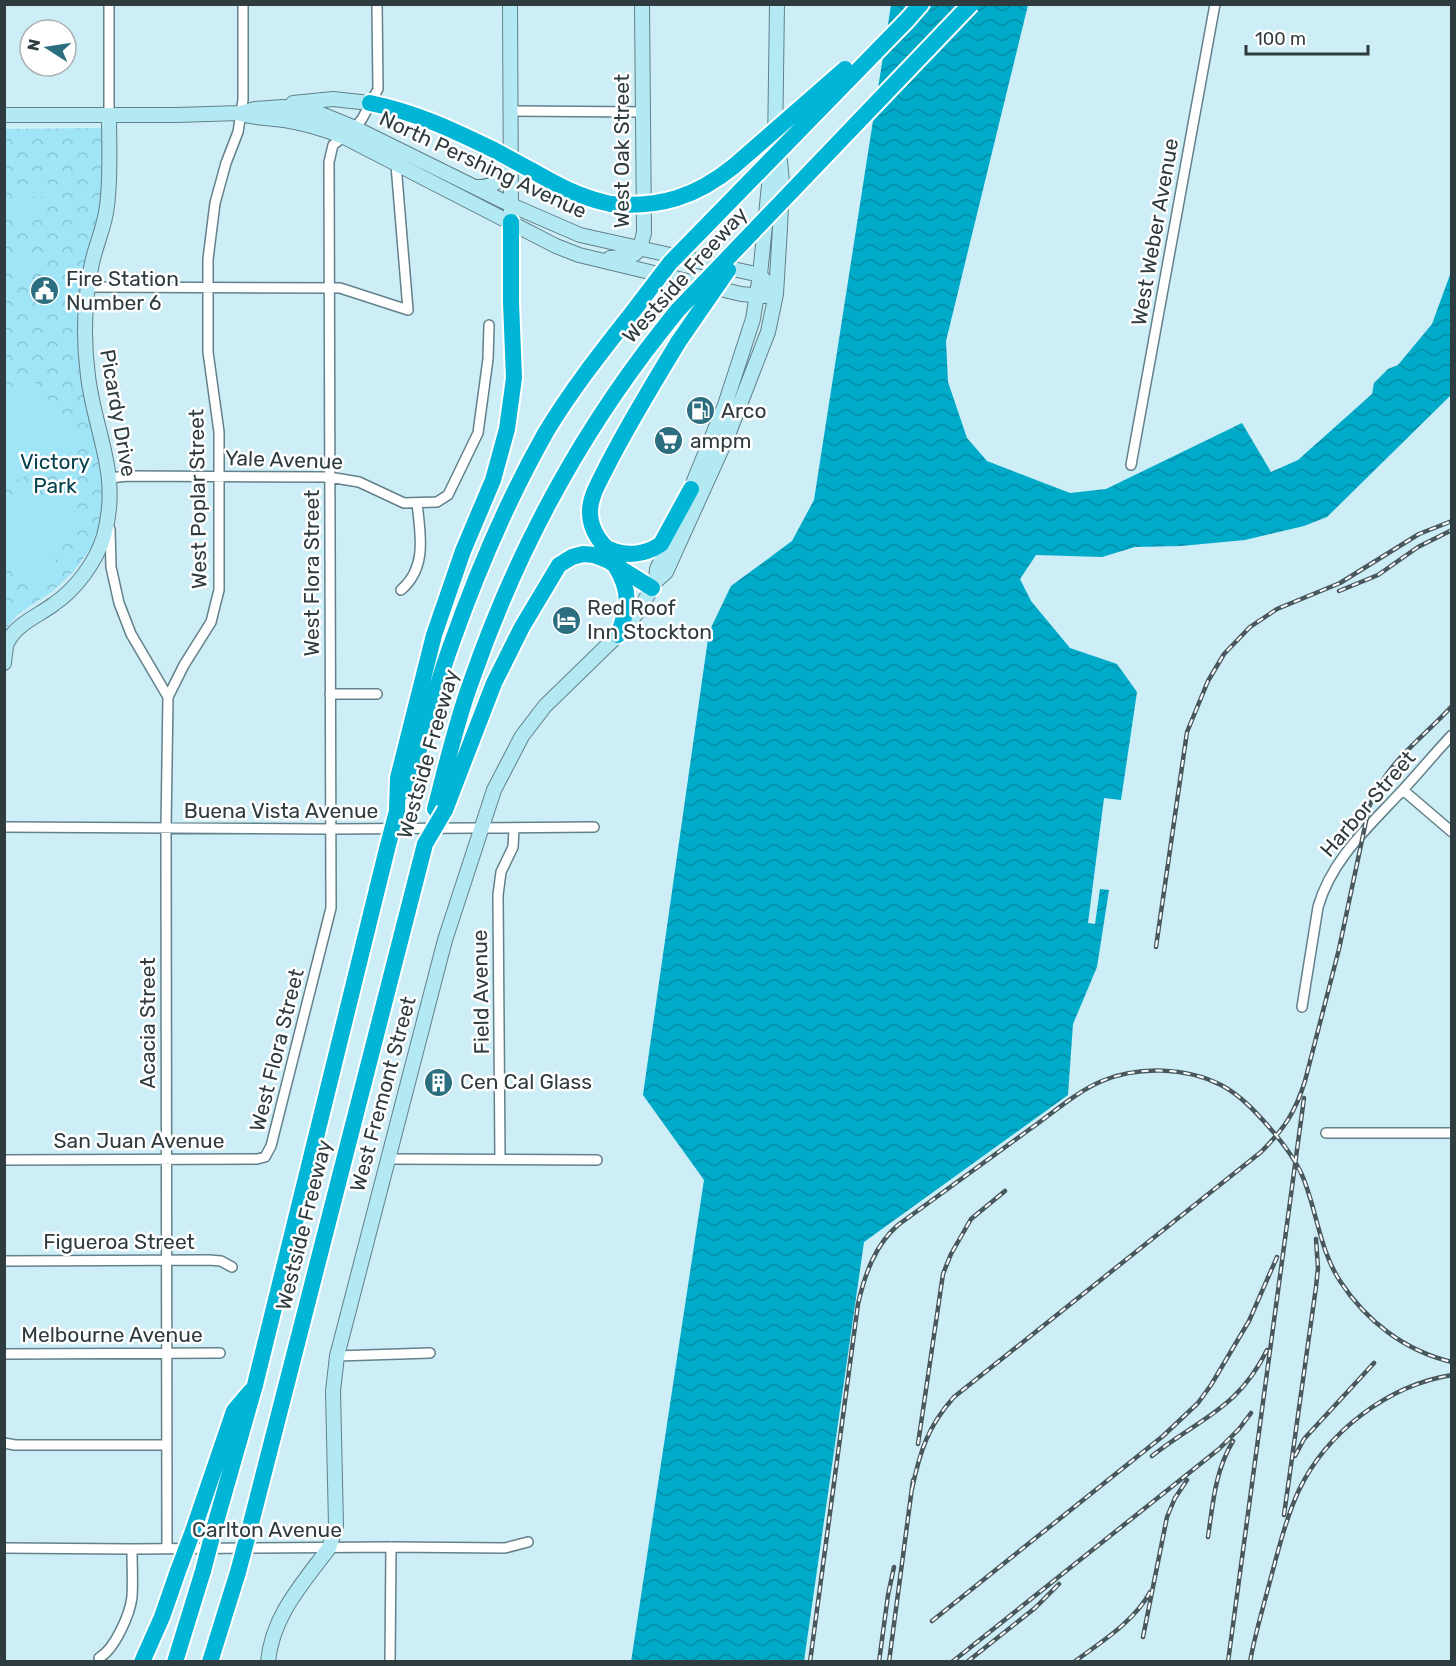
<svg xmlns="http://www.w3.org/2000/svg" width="1456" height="1666" font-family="Rubik,sans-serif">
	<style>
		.forest { fill: url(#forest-crowns) }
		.pitch { fill: #9fe4f7 }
		.water { fill: url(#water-waves) }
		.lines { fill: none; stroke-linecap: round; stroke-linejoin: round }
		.street-casing { stroke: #63818a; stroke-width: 12 }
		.secondary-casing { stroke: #63818a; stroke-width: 16 }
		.highway-casing { stroke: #fff; stroke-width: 20 }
		.street { stroke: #fff; stroke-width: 9 }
		.secondary { stroke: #b2e9f3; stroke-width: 14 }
		.highway { stroke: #00b5d6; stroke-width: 16 }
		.rail-casing { stroke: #48585d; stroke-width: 4.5 }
		.rail { stroke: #fff; stroke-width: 2; stroke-dasharray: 7; stroke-linecap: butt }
		.highway-bridge-casing { stroke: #fff; stroke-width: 20; stroke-linecap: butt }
		.highway-bridge { stroke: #00b5d6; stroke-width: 16 }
		.labels { text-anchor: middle; stroke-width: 5; stroke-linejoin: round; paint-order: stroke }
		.street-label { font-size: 21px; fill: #2e3b3f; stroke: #fff }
		.poi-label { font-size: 21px; fill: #2e3b3f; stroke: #fff; text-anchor: start }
		.park-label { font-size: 21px; fill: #04424f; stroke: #fff }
	</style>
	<defs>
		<pattern id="forest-crowns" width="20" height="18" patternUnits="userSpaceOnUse" patternTransform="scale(1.5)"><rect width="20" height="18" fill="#9fe4f7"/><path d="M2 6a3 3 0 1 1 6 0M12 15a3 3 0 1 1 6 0" fill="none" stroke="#89c4d5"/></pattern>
		<pattern id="water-waves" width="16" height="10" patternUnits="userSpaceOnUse" patternTransform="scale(1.5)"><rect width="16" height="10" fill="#00abca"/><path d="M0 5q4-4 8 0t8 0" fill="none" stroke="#038ca5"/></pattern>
	</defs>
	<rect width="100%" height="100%" fill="#cdedf7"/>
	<path class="forest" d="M101,128l5,40 -2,28 -23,108 26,180 -7,42 -8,20 -18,25 -21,20 -35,23 -13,16v-501z"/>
	<path class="pitch" d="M13,184h29v13h-29z
		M13,202h29v13h-29z
		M16,254l12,1 -1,26h-12z
		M33,378l46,70 -73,38 -1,-80 9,-14z
		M35,499l22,3 26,11 -43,72 -35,-24v-54l8,-6z"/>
	<path class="water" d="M891,5h137l-82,336 2,41 19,56 20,23 83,32 36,-4 136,-66 29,49 27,-12 74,-66 2,-11 14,-14 10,-4 34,-41 19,-52v123l-124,122 -23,9 -59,14 -64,6 -46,1 -33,10 -66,-2 -16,24 11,22 39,47 47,16 20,28 -16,108 -17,-2 -16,125 7,1 5,-35 9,1 -12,77 -24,57 -5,71 -204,147 -60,419 -173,1 73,-482 -61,-85 66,-463 22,-46 61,-45 22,-41z"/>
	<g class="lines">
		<defs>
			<path id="street" d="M109,4v111
				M510,111l134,1
				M88,287l252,1 68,22 -12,-145
				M1131,465l84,-461
				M109,478l19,-2 201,1 30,5 45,21 33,-1 11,-7 30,-62 10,-74 1,-34
				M110,529l1,38 8,36 12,31 37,63 -2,132 1,719
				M401,590c27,-23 19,-57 16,-87
				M330,694h47
				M168,697l16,-32 27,-43 8,-32v-158l-11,-80v-93l7,-56 11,-40 12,-31 5,-32v-96
				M1403,790l49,42
				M4,827l326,2 264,-2
				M1302,1007l16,-100c13,-46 49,-79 81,-113 18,-19 35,-40 53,-59
				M1326,1133h126
				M388,1159l209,1
				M500,1159l-2,-264 3,-23 12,-25 1,-18
				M4,1160l253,-1 8,-2 6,-11 60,-238 -2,-746 4,-17 22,-17 7,-9 16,-30 -1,-85
				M4,1261l205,-1 12,1 11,6
				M4,1354l216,-1
				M337,1356l93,-3
				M4,1443l11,2h152
				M4,1548l128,1 259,-2 114,1 23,-6
				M99,1658c16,-9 31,-44 33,-61 1,-16 0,-32 0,-48
				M390,1662l1,-115"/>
			<path id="secondary" d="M510,4l1,207
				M293,103l40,-4 37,4
				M241,114c15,4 28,4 43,6 21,3 40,9 60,17l212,109 23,9 162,39 24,2
				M4,115h172l65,-2 14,-4 28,-2 20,2 18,5 34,14 156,77 69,30 180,40 16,19
				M475,187c17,1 28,-6 35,-22
				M610,258c24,-3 27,3 34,-25l-2,-229
				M687,498l38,-93 28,-86 7,-44 11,-110 4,-17 2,-144
				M656,581l10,-9 62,-137 40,-103 8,-38 4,-66 2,-46 -2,-21 -5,-12
				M4,663c1,-7 1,-16 4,-22 10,-18 30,-25 46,-37 22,-15 42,-42 50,-68 17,-62 -9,-102 -16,-160 -5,-38 -4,-75 4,-113 4,-19 13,-37 15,-57 4,-30 2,-61 2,-91
				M268,1662c4,-46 35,-79 61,-114l7,-22 -3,-135 4,-35 108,-416 49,-150 28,-54 23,-30 73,-71 20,-23 18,-31 1,-12 16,-33"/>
			<path id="highway" d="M907,20l14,-16
				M370,103c45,9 83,27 124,47
				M531,170c26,15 50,28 80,34
				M609,549c17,8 36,6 52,-5l30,-55
				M619,559c-15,-11 -28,-25 -29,-45 -1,-17 10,-33 17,-48 22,-43 47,-84 72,-125
				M616,567c16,27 12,41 2,68
				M405,791c18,-47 28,-96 45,-143 26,-74 57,-147 96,-216 24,-40 53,-77 82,-114
				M435,809c11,-42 21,-86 36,-127 44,-127 108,-247 191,-352
				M445,810l49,-127 28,-56 37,-62 13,-8 11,-3 11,1 13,5 45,28
				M397,811l1,-33 36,-143 29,-84 30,-71 14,-51 7,-51 -3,-76v-80
				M214,1529l41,-144 132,-536
				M193,1531l41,-120 17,-20
				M249,1531l176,-687
				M142,1662l20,-45 16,-46
				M175,1662l28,-91
				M210,1662l28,-90"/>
		</defs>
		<use href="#street" class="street-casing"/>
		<use href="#secondary" class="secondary-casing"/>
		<use href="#highway" class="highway-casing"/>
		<use href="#street" class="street"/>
		<use href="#secondary" class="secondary"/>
		<use href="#highway" class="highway"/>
		<defs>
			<path id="rail" d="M1339,591l39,-16 40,-28 34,-17
				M1156,947l31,-215 21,-51 16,-27 26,-27 27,-18 63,-26 79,-49 33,-13
				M918,1444l25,-170 8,-20 20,-35 34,-28
				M1152,1456c48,-38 86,-47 115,-106
				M1295,1456l9,-17 70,-76
				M912,1489c8,-38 16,-63 42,-92l307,-245c23,-23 34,-39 44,-71l34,-132 30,-142c18,-46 51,-66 83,-101
				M1284,1515l32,-228 2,-19 -2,-29
				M1208,1537c5,-34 7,-66 25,-96
				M932,1621l231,-185 35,-33 13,-18 38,-64 28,-64
				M1143,1637l24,-120 8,-19 12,-18
				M810,1662l48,-358c7,-30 17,-59 40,-79 44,-32 88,-64 132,-96 23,-16 46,-37 72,-48 36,-15 84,-14 119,4 19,10 34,26 48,42 13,15 25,30 33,48 15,35 17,74 38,106 26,40 65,70 112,81
				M879,1662l9,-67 6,-28
				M889,1662l24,-182
				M952,1662l267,-213 20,-20 12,-16
				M967,1662l68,-54 24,-24
				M1074,1662c27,-20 60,-40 76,-70
				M1228,1662l76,-564
				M1250,1662c5,-28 13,-54 20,-81 8,-30 16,-63 29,-91 28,-58 89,-105 153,-115"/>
		</defs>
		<use href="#rail" class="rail-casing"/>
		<use href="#rail" class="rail"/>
		<defs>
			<path id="highway-bridge" d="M494,150l37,20
				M611,204c49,4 85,-7 123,-38l111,-97
				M628,318l42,-55 237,-243
				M662,330l15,-19 294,-307
				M679,341l49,-71
				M425,844l20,-34
				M387,849l10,-38
				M178,1571l15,-40
				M203,1571l11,-42
				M238,1572l11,-41"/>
		</defs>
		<use href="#highway-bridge" class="highway-bridge-casing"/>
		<use href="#highway-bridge" class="highway-bridge"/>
	</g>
	<defs>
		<symbol id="civic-disc" viewBox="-11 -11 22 22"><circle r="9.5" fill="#2b6e7f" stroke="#fff"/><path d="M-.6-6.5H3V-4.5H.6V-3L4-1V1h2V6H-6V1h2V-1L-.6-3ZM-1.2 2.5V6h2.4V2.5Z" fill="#fff"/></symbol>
		<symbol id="fuel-disc" viewBox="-11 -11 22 22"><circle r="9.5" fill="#2b6e7f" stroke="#fff"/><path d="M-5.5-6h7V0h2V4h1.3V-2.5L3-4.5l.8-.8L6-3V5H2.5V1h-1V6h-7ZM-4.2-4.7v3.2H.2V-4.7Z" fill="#fff"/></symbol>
		<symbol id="supermarket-disc" viewBox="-11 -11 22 22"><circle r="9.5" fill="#2b6e7f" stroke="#fff"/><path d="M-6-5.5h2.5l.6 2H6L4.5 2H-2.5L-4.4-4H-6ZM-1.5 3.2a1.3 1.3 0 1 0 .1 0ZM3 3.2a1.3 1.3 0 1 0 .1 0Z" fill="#fff"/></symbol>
		<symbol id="hotel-disc" viewBox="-11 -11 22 22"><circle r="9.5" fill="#2b6e7f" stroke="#fff"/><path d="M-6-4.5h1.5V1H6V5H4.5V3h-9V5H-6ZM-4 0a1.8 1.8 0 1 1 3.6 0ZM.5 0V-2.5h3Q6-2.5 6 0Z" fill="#fff"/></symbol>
		<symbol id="building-disc" viewBox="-11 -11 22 22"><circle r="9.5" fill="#2b6e7f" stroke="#fff"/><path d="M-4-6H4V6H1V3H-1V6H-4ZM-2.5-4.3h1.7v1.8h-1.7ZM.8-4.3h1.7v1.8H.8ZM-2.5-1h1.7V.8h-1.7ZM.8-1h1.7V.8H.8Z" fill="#fff"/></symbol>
	</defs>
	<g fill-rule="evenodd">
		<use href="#civic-disc" x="28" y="274" width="33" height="33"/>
		<use href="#fuel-disc" x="684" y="394" width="33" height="33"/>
		<use href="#supermarket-disc" x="652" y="424" width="33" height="33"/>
		<use href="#hotel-disc" x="550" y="604" width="33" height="33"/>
		<use href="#building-disc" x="422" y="1066" width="33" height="33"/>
	</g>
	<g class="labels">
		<g class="street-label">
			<text transform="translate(622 151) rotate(-90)" y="7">West Oak Street</text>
			<text transform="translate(483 165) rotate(25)" y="7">North Pershing Avenue</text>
			<text transform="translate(1155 232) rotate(-80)" y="7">West Weber Avenue</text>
			<text transform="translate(685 275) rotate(-48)" y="7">Westside Freeway</text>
			<text transform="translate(118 413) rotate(80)" y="7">Picardy Drive</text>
			<text transform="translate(284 460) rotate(2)" y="7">Yale Avenue</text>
			<text transform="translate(198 499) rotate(-91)" y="7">West Poplar Street</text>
			<text transform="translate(312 573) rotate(-90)" y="7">West Flora Street</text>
			<text transform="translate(428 754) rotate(-74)" y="7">Westside Freeway</text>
			<text transform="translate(1368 804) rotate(-49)" y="7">Harbor Street</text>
			<text x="281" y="818">Buena Vista Avenue</text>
			<text transform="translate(481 992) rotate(-91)" y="7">Field Avenue</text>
			<text transform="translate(148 1023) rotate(-90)" y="7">Acacia Street</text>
			<text transform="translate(277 1050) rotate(-76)" y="7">West Flora Street</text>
			<text transform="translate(383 1094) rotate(-75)" y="7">West Fremont Street</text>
			<text x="139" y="1148">San Juan Avenue</text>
			<text transform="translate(304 1225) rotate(-76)" y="7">Westside Freeway</text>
			<text x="119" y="1249">Figueroa Street</text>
			<text x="112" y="1342">Melbourne Avenue</text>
			<text x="267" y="1537">Carlton Avenue</text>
		</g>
		<g class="poi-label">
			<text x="66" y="286">Fire Station<tspan x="66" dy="24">Number 6</tspan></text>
			<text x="721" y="418">Arco</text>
			<text x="690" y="448">ampm</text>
			<text x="587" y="615">Red Roof<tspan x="587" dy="24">Inn Stockton</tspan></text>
			<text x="460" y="1089">Cen Cal Glass</text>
		</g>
		<g class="park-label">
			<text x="55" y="469">Victory<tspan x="55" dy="24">Park</tspan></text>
		</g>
	</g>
	<rect width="1456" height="1666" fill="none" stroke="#2e3b3f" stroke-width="12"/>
	<g transform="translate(48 48) rotate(282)"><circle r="28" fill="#ffffff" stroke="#abb1b2" stroke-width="1.5"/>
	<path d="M0-4.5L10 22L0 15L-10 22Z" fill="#2b6e7f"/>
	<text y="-9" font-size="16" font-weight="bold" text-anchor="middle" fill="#2e3b3f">N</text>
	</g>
	<path d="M1246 45v9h122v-9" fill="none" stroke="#2e3b3f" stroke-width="3"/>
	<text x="1255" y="45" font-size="18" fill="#2e3b3f" stroke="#ffffff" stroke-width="4.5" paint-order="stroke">100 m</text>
</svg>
